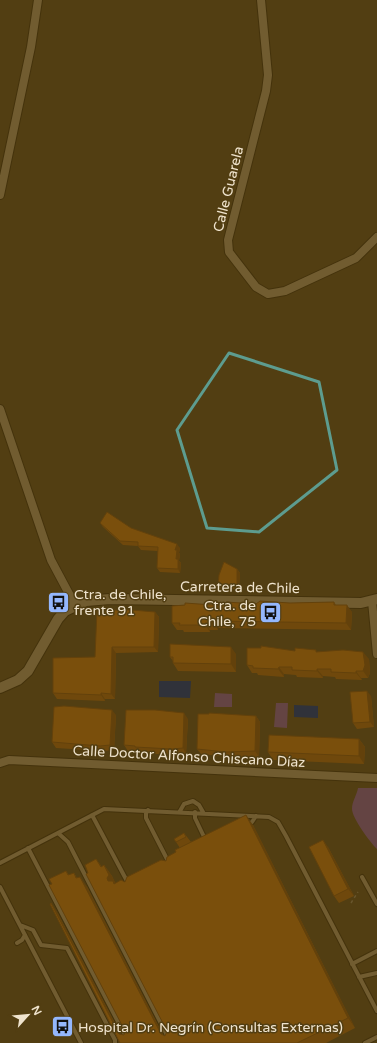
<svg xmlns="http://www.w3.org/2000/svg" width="377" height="1043" font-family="'Varela Round',sans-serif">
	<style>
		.green { fill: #7a4c7f }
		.water { fill: #07246b }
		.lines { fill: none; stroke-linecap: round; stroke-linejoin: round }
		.service-casing { stroke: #342504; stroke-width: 6 }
		.minor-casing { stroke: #342504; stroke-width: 10 }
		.tertiary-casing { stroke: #342504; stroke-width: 12 }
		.path { stroke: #84734e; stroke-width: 1.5; stroke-dasharray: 3 3; stroke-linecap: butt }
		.service { stroke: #978156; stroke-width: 4 }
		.minor { stroke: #978156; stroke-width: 8 }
		.tertiary { stroke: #978156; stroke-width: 10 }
		.wall { fill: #935605 }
		.shaded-wall { fill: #784604 }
		.building { fill: #ab6406; stroke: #784604 }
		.marked { fill: none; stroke: #5d9c8f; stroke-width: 3; stroke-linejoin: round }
		.labels { text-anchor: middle; stroke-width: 3; stroke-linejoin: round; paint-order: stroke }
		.street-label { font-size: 14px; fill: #efe3cd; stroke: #523e12 }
		.poi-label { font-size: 14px; fill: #efe3cd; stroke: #523e12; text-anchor: start }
	</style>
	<rect width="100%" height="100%" fill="#523e12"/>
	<path class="green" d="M215,693l17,1v13h-18z
		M276,703h12l-1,25 -13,-1z
		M358,788h19v61c-7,-7 -25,-31 -25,-40 0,-8 5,-14 6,-21z"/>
	<path class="water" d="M159,681h32l-1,17 -31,-1z
		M294,705l24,1v12l-24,-1z"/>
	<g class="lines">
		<defs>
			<path id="service" d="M148,810l-2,3v5l23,45
				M180,811l4,-7 9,-3 6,4 4,7
				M195,812v6l11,23
				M92,815l36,68
				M247,825l5,-3 4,-6
				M58,833l10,9 103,201
				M28,848l101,195
				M0,863l104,-54 165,8 9,5 8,14 91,175
				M362,877l15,27
				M0,887l81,156
				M20,925l13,5 8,15 26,3 48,92v3
				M17,943l5,-3 3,-5
				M352,964l25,-13
				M359,977l18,-4
				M365,1043l12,-6"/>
			<path id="minor" d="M261,0l7,75 -2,16 -38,149 1,12 27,35 12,7 17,-3 71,-33 21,-21
				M0,195l31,-148 7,-47
				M0,409l51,151 24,45
				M372,601l5,53
				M0,763l9,-3 368,18"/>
			<path id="tertiary" d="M0,688l18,-8 10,-9 30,-52 7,-8 21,-10 24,-2 251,4 16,-4"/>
		</defs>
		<use href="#service" class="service-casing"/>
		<use href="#minor" class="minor-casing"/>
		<use href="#tertiary" class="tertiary-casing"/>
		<path class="path" d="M351,903l7,-11"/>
		<use href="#service" class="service"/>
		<use href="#minor" class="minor"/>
		<use href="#tertiary" class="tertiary"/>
	</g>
	<path class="wall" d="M100,523l31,5 49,20 -1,5 1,1 -1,7 2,2 -1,10 -20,-1 -3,-4 1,-17 -17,-1 -3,-4 -15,-1 -20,-18z
		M237,569l3,4 -1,16h-18l-3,-3z
		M334,602l2,3 16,7 -1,18 -133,-2v2h-8v2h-26l-1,-2h-6l-5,-7 41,-18 43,-1z
		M155,612l4,5 -1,35 -42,1 -1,46h-10v2l-48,-2 -4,-6 42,-36z
		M295,651l23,1 51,7 1,14 -2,5h-7l1,2 -26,-1 -1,-2 -12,-1v2l-26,-1 -1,-2 -12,-1v3l-26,-2 -1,-2h-5l-5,-8z
		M236,654v18l-58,-1 -5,-8v-2l-3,-4z
		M371,696l3,31 -17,2 -4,-6z
		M116,715l-2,35 -10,1 -48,-3 -4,-6z
		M256,716l4,6 -1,35h-29l-29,-3 -4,-5z
		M188,719l-2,35 -10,1 -37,-2 -1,-2h-10l-4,-6z
		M359,739l6,8 -1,17 -91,-4 -5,-8z
		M253,825l102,203 -29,15h-206l-69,-140 7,11 63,121h3l1,-4 -73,-147 14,-13 3,4 5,-2 3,5 10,9 76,148 2,1 2,-5 -79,-158 8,-14 6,8 2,-2 8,11 3,7 10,-1 41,-21 10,-9 4,-4 -4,-6 8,-9 7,9z
		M328,847l26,49 -15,7 -5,-7z"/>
	<path class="shaded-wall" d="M177,544l3,4 -1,5 1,1 -1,7 2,2 -1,10 -2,-4 -2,-10 -1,-9z
		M237,569l3,4 -1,16 -2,-4z
		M347,605l5,7 -1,18 -5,-7z
		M155,612l4,5 -1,35 -4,-5z
		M213,621l5,7v2l-5,-7z
		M205,623l5,7v2l-5,-7z
		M112,647l4,6 -1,46 -4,-5z
		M231,647l5,7v18l-5,-8z
		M363,652l6,7 1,14 -2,5 -5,-7z
		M279,667l5,7v3l-6,-8z
		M317,669l6,7v2l-6,-7z
		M356,671l5,7 1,2 -6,-7z
		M367,691l4,5 3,31 -4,-5z
		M101,693l4,6v2l-4,-6z
		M112,710l4,5 -2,35 -4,-5z
		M184,713l4,6 -2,35 -3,-6z
		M256,716l4,6 -1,35 -4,-6z
		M359,739l6,8 -1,17 -5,-8z
		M246,815l7,10 102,203 -7,-10z
		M323,840l5,7 26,49 -6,-7z
		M96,859l8,11v-5l8,11 5,10 -9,-5 -1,-3z
		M80,877l7,10 80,156 -6,-9z
		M51,903l7,11 67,129 -6,-9z"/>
	<path class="building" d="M107,512l24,16 46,16 -2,6h2l-1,9h2v10l-21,-1 1,-21 -20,-1v-4l-18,-1 -20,-18z
		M224,562l13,7v16l-19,1 1,-11z
		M260,601l30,2 44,-1v3h13l-1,18 -133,-2v2h-8v2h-26l1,-2h-8v-17l13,-1v-2l28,2v-2h13v-1l30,2z
		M97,610h35l23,2 -1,35h-42l-1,47 -10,-1v2l-48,-2v-35l42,-1z
		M170,644l61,3v17l-58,-1v-6h-3z
		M261,646l34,5v-3l21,2v2l27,-2 20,2 2,13 -2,6h-7v2l-25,-1v-3h-14v2l-25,-1v-3h-13l-1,2 -25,-1v-2l-6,-1v-17h14z
		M367,691l3,31 -17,1 -3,-31z
		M64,706l48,4 -2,35 -10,1 -48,-4 2,-35z
		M126,710h29l29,3 -1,35 -11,1 -37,-2v-1l-11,-1z
		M209,713l47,3 -1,35 -29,1 -29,-3 1,-35h11z
		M269,735l90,4v17l-91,-4z
		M246,815l102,203 -51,25h-177l-70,-139 1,-1 68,131 5,1 1,-4 -76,-146 3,-1 -3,-5 17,-8 2,4 6,-2 2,5 4,-1 81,157 4,2 2,-5 -81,-157 2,-1 -3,-8 11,-6 5,8 3,-2 5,10 -2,3 1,3h5l1,3 7,-4 4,2 2,-5 34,-17 5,1 1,-4 9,-5 -1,-2z
		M184,833l2,4 -10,5 -2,-3z
		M323,840l25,49 -14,7 -25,-49z"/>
	<path d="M0 0H377V1043H0ZM229,353l90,29 18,88 -78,62 -52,-4 -30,-98z" fill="#523e12" fill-opacity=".55" fill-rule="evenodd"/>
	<path class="marked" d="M229,353l90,29 18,88 -78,62 -52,-4 -30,-98z"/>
	<defs>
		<symbol id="bus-square" viewBox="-11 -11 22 22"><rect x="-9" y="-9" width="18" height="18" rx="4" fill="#94b7fd" stroke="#523e12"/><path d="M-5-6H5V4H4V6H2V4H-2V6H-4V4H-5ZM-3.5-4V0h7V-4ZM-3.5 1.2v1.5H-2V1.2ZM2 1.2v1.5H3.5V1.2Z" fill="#111"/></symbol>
	</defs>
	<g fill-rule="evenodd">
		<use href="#bus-square" x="46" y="590" width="25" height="25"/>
		<use href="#bus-square" x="258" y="600" width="25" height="25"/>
		<use href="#bus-square" x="50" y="1014" width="25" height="25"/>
	</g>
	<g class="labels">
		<g class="street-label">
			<text transform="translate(228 189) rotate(-76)" y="5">Calle Guarela</text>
			<text transform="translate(240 587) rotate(1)" y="5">Carretera de Chile</text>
			<text transform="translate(189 756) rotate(3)" y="5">Calle Doctor Alfonso Chiscano Díaz</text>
		</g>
		<g class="poi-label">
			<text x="74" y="599">Ctra. de Chile,<tspan x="74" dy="16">frente 91</tspan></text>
			<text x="256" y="610" text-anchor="end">Ctra. de<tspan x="256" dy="16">Chile, 75</tspan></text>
			<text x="78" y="1032">Hospital Dr. Negrín (Consultas Externas)</text>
		</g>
	</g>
	<g transform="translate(28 1015) rotate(63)" stroke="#523e12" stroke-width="3" paint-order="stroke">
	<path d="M0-3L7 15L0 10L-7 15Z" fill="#efe3cd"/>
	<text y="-6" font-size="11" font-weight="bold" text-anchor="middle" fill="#efe3cd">N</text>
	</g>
</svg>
